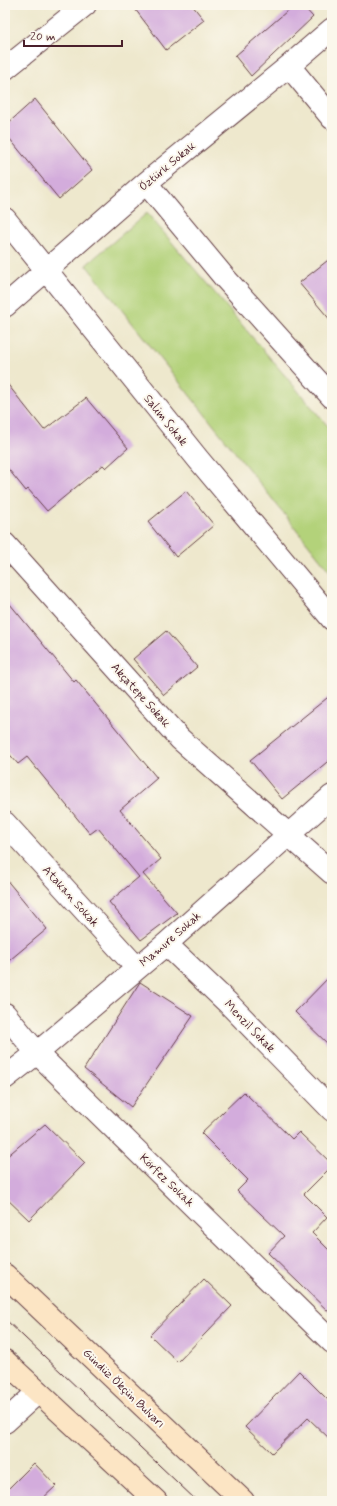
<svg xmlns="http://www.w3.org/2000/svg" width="337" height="1506" font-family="Mynerve,sans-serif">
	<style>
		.green { fill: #b3d27a; stroke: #7e7852 }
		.building { fill: #d3acdc }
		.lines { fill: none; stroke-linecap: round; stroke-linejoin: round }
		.street-casing { stroke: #633d43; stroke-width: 24 }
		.secondary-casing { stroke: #633d43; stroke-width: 24 }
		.street { stroke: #fff; stroke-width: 22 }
		.secondary { stroke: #fce5c4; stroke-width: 22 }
		.tram { stroke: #4a1f2b; stroke-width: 1 }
		.labels { text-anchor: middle; stroke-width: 4; stroke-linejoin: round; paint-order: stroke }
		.street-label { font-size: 12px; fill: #4a1f2b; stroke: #fbf7ec }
	</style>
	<rect width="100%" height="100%" fill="#fbf7ec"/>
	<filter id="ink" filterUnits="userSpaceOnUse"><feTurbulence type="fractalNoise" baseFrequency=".025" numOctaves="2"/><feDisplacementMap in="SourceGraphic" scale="8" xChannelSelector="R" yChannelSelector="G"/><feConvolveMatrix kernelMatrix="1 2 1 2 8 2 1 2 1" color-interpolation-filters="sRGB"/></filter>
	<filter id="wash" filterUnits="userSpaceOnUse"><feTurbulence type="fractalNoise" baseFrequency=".012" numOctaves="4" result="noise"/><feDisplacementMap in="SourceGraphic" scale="16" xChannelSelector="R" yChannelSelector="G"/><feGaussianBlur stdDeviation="0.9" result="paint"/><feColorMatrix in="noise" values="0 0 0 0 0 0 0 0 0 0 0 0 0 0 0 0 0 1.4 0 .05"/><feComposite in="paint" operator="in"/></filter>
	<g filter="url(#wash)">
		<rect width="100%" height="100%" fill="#eee8cd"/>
		<path class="green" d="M147,213l185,218v143l-246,-309z"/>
		<g id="blocks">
			<path class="building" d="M132,5h60l12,15 -38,30z
				M294,5h8l11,12 -62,59 -16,-20z
				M35,99l57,71 -33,29 -54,-66v-7z
				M332,257v65l-33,-39z
				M5,381l39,49 42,-32 42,50 -22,20 -3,-3 -56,46 -19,-22 -2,2 -21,-26z
				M186,491l28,34 -38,32 -28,-35z
				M5,598l69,84 2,-2 81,98 -37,32 41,49 -18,15 34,39 -36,27 -32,-38 30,-25 -41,-49 -8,6 -63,-77 -9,7 -13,-15z
				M166,631l31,36 -33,28 -31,-36z
				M332,694v64l-50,41 -32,-39z
				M5,878l42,51 -42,35z
				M332,974v74l-37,-36z
				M140,982l53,34 -62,91 -47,-38z
				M244,1092l48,47 7,-7 33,32v2l-28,28 23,23 -15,16 20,20v62l-64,-62 16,-17 -47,-45 11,-11 -47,-47z
				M45,1124l40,39 -56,57 -24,-23v-39z
				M204,1279l28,27 -54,56 -28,-27z
				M299,1371l33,33v37l-24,-23 -36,35 -27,-26z
				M34,1463l22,23 -16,15h-35v-9z"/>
		</g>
	</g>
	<g filter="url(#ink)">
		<use href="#blocks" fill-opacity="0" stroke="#633d43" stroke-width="1"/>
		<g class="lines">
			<defs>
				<path id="street" d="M289,66l43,52
					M5,69l80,-64
					M146,183l78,94 108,120
					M5,219l193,240 134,160
					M5,306l141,-123 143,-117 43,-37
					M5,544l175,195 152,134
					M5,823l132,145
					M166,944l62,59 104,107
					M5,1014l32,39 295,289
					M5,1078l32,-25 129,-109 166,-148
					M5,1422l33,-30"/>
				<path id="secondary" d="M5,1275l238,226
					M5,1361l151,140"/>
			</defs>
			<use href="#street" class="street-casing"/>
			<use href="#secondary" class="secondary-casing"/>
			<use href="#street" class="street"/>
			<use href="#secondary" class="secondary"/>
			<path class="tram" d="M5,1319l192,182"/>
		</g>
	</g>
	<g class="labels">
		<g class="street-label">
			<text transform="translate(167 166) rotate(-40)" y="4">Öztürk Sokak</text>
			<text transform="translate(166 420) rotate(51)" y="4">Salim Sokak</text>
			<text transform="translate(141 695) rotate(48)" y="4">Akçatepe Sokak</text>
			<text transform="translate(71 896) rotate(48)" y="4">Atakan Sokak</text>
			<text transform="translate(170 939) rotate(-41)" y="4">Mamure Sokak</text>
			<text transform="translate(250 1026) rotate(46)" y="4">Menzil Sokak</text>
			<text transform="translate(167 1180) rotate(44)" y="4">Körfez Sokak</text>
			<text transform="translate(124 1388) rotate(44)" y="4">Gündüz Ökçün Bulvarı</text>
		</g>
	</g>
	<rect width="337" height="1506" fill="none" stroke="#fbf7ec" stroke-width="20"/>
	<path d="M24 40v6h98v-6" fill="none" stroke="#4a1f2b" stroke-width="2"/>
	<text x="30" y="40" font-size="12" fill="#4a1f2b" stroke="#fbf7ec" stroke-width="3" paint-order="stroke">20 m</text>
</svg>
